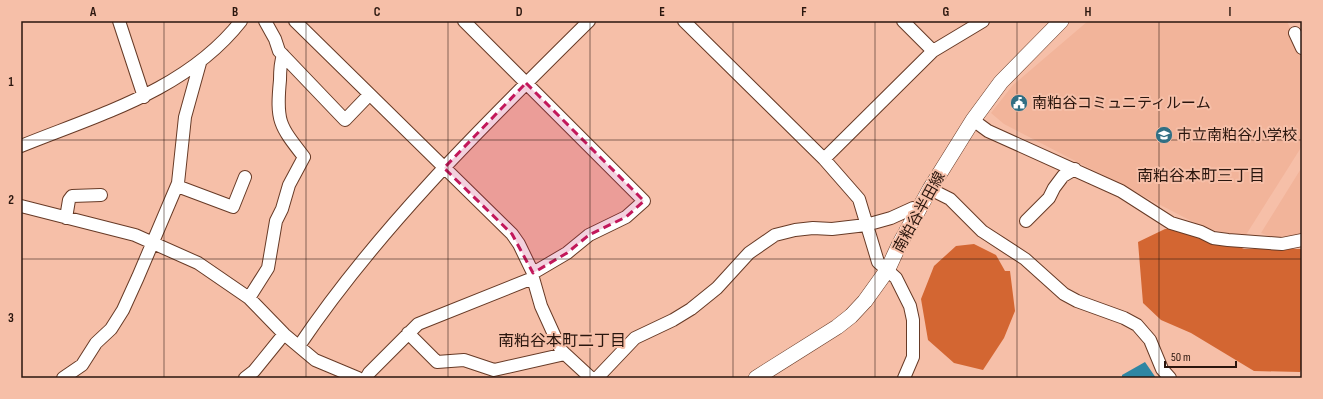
<svg xmlns="http://www.w3.org/2000/svg" width="1323" height="399" font-family="'Sofia Sans Condensed','Noto Sans JP',sans-serif">
	<style>
		.built { fill: #f2b49a }
		.forest { fill: #d36632 }
		.water { fill: #2f86a3 }
		.lines { fill: none; stroke-linecap: round; stroke-linejoin: round }
		.minor-casing { stroke: #673a26; stroke-width: 14 }
		.major-casing { stroke: #673a26; stroke-width: 16 }
		.minor { stroke: #fff; stroke-width: 12 }
		.major { stroke: #fff; stroke-width: 15 }
		.marked { fill: #c2185b; fill-opacity: 0.2; stroke: #c2185b; stroke-width: 3; stroke-dasharray: 8 5; stroke-linejoin: round }
		.grid { fill: none; stroke: #2a160e; stroke-width: 1; stroke-opacity: 0.55 }
		.labels { text-anchor: middle; stroke-width: 4; stroke-linejoin: round; paint-order: stroke }
		.poi-label { font-size: 15px; fill: #2a160e; stroke: #f6bfa8; text-anchor: start }
		.street-label { font-size: 15px; fill: #2a160e; stroke: #f6bfa8 }
		.neighbourhood-label { font-size: 16px; fill: #2a160e; stroke: #f6bfa8 }
		.neatline { fill: none; stroke: #2a160e; stroke-width: 1.5 }
		.grid-label { font-size: 13px; text-anchor: middle; font-weight: bold; fill: #2a160e }
	</style>
	<rect width="100%" height="100%" fill="#f6bfa8"/>
	<path class="built" d="M1088,21h199l15,35v90l-58,92 -41,-11 -199,-103 -13,-11 22,-28z
		M1302,167v75l-19,-1 -22,-8z"/>
	<path class="forest" d="M1165,229h35l44,20h58v118l-2,5 -46,-1 -63,-38 -30,-13 -18,-17 -5,-61z
		M974,244l22,11 9,16h5l5,40 -11,27 -21,32 -29,-7 -26,-23 -7,-41 13,-33 22,-20z"/>
	<path class="water" d="M1145,362l11,16h-34v-3z"/>
	<g class="lines">
		<defs>
			<path id="minor" d="M119,21l25,76
				M265,21l10,18 4,12 66,69 24,-25
				M295,21l217,213 7,10 14,29v5l-115,46 -49,49 -3,5
				M464,21l180,180 -18,16 -37,18 -22,18 -34,20
				M684,21l140,138 35,40 19,63 18,16 14,28 3,14v37l-9,21
				M903,21l30,30
				M1295,33l7,15
				M973,120l15,11 133,60 50,32 30,9 12,6 15,2 54,4 20,-4
				M21,146c79,-32 166,-56 220,-125
				M824,159l109,-108 50,-30
				M177,186l56,21 12,-30
				M930,189l20,10 32,32 43,28 39,35 13,7 47,17 13,7 13,15 12,29 8,9
				M21,206l114,29 63,28 51,35 35,36 31,26 43,18
				M66,218l3,-18 3,-4 29,-1
				M1026,221l23,-23 5,-10 9,-12 12,-7
				M533,278l8,28 20,44 4,4
				M249,298l19,-30 8,-47 6,-12 7,-24 15,-28c-25,-32 -28,-36 -24,-77 0,-9 0,-16 3,-25
				M408,333l29,29 27,-2 30,10 71,-16 26,24
				M299,346c81,-120 187,-223 290,-325
				M63,378l19,-13 14,-22 15,-14 12,-19 15,-33 40,-94 7,-66 15,-54
				M245,378l9,-7 30,-37
				M597,378l38,-40 38,-18 18,-11 26,-21 32,-35 26,-18 20,-5 18,-2 19,1 34,-4 25,-7 22,-10 6,2"/>
			<path id="major" d="M756,378l81,-51 14,-11 14,-15 23,-32 11,-24 31,-56 43,-69 28,-38 60,-61"/>
		</defs>
		<use href="#minor" class="minor-casing"/>
		<use href="#major" class="major-casing"/>
		<use href="#minor" class="minor"/>
		<use href="#major" class="major"/>
	</g>
	<path class="marked" d="M526,83l118,118 -18,16 -37,18 -22,18 -34,20 -21,-39 -68,-66z"/>
	<path class="grid" d="M164,21v357M306,21v357M448,21v357M590,21v357M733,21v357M875,21v357M1017,21v357M1159,21v357M21,140h1281M21,259h1281"/>
	<defs>
		<symbol id="civic-disc" viewBox="-11 -11 22 22"><circle r="9.5" fill="#316f84" stroke="#f6bfa8"/><path d="M-.6-6.5H3V-4.5H.6V-3L4-1V1h2V6H-6V1h2V-1L-.6-3ZM-1.2 2.5V6h2.4V2.5Z" fill="#fff"/></symbol>
		<symbol id="school-disc" viewBox="-11 -11 22 22"><circle r="9.5" fill="#316f84" stroke="#f6bfa8"/><path d="M0-5L7-2L0 1L-7-2ZM-4 1L0 2.5L4 1V4Q0 6-4 4Z" fill="#fff"/></symbol>
	</defs>
	<g fill-rule="evenodd">
		<use href="#civic-disc" x="1009" y="93" width="20" height="20"/>
		<use href="#school-disc" x="1154" y="125" width="20" height="20"/>
	</g>
	<g class="labels">
		<g class="poi-label">
			<text x="1032" y="108">南粕谷コミュニティルーム</text>
			<text x="1177" y="140">市立南粕谷小学校</text>
		</g>
		<g class="street-label">
			<text transform="translate(919 212) rotate(-61)" y="5">南粕谷半田線</text>
		</g>
		<g class="neighbourhood-label">
			<text x="1201" y="181">南粕谷本町三丁目</text>
			<text x="562" y="346">南粕谷本町二丁目</text>
		</g>
	</g>
	<rect width="1323" height="399" fill="none" stroke="#f6bfa8" stroke-width="44"/>
	<path d="M1165 361v6h71v-6" fill="none" stroke="#2a160e" stroke-width="2"/>
	<text x="1171" y="361" font-size="12" fill="#2a160e" stroke="#f6bfa8" stroke-width="3" paint-order="stroke">50 m</text>
	<rect x="22" y="22" width="1279" height="355" class="neatline"/>
	<g class="grid-label">
		<text x="93" y="16">A</text>
		<text x="235" y="16">B</text>
		<text x="377" y="16">C</text>
		<text x="519" y="16">D</text>
		<text x="662" y="16">E</text>
		<text x="804" y="16">F</text>
		<text x="946" y="16">G</text>
		<text x="1088" y="16">H</text>
		<text x="1230" y="16">I</text>
		<text x="11" y="86">1</text>
		<text x="11" y="204">2</text>
		<text x="11" y="322">3</text>
	</g>
</svg>
